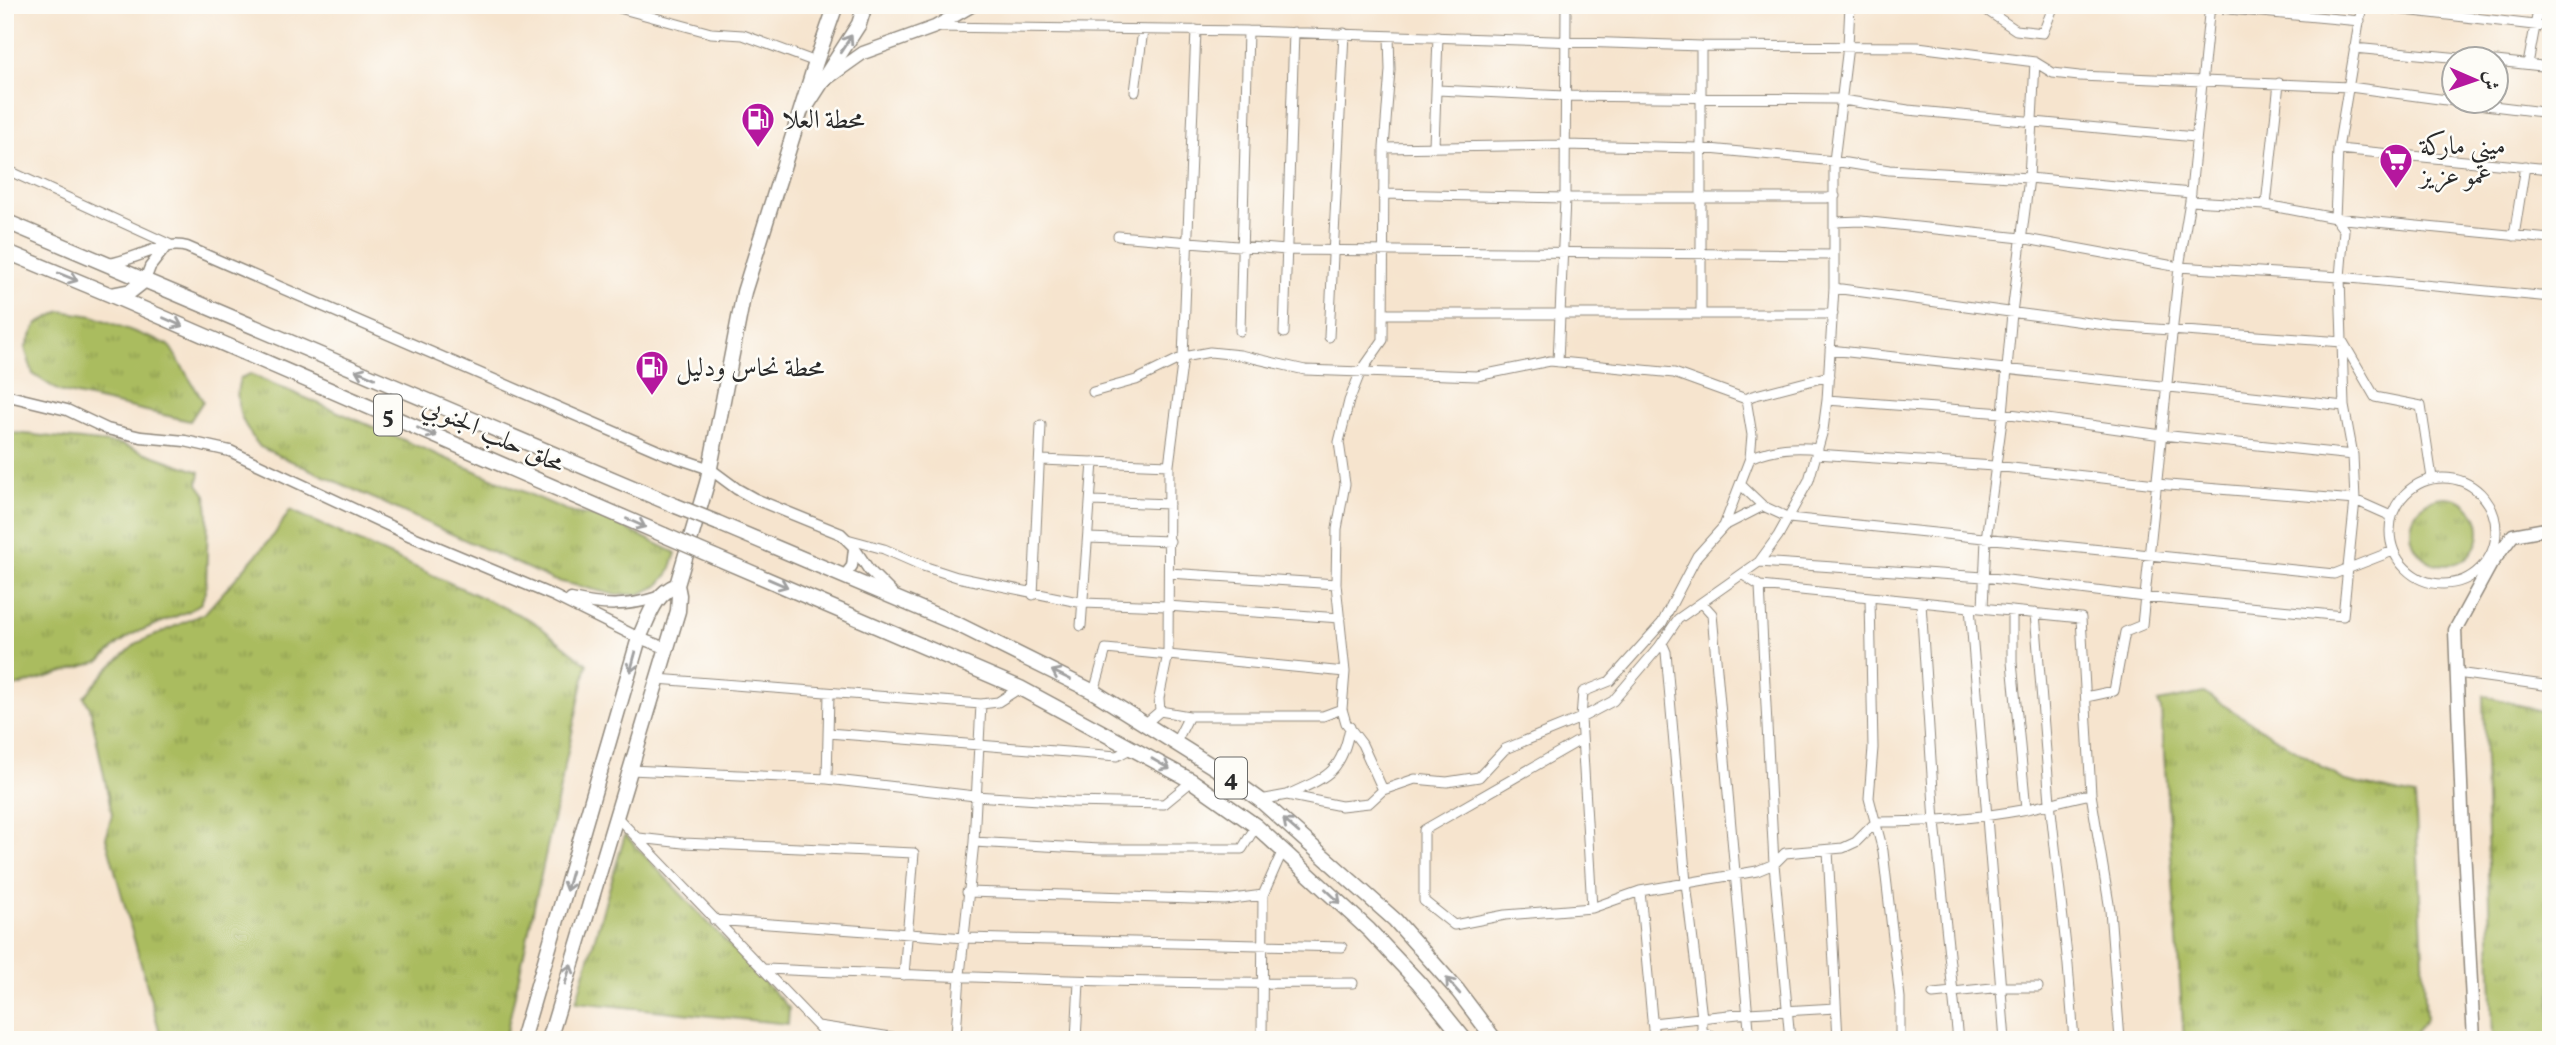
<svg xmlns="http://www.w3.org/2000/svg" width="2556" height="1045" font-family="Vollkorn,Amiri,serif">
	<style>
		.grass { fill: url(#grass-tufts); stroke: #6a7445; stroke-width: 2 }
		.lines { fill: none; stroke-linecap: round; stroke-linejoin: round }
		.minor-casing { stroke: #90887c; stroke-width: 11 }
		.tertiary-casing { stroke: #90887c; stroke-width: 13 }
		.secondary-casing { stroke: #90887c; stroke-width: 15 }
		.primary-casing { stroke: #90887c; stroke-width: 17 }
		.trunk-casing { stroke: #90887c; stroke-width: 17 }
		.minor { stroke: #fff; stroke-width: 9 }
		.tertiary { stroke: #fff; stroke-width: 10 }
		.secondary { stroke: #fff; stroke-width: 12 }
		.primary { stroke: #fff; stroke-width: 14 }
		.trunk { stroke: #fff; stroke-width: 14 }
		.trunk-bridge-casing { stroke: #90887c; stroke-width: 17; stroke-linecap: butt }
		.trunk-bridge { stroke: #fff; stroke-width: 14 }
		.oneway { stroke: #a0a0a0 }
		.labels { text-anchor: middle; stroke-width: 5; stroke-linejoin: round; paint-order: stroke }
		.shield { fill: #fdfcf7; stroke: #6a6a68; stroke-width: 2 }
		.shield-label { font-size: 24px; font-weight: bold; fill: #2b2b2b }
		.poi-label { font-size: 26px; fill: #2b2b2b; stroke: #fdfcf7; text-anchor: start }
		.street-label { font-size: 26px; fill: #2b2b2b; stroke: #fdfcf7 }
	</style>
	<defs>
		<pattern id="grass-tufts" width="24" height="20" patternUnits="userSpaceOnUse" patternTransform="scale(1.75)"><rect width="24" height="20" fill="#aabc5f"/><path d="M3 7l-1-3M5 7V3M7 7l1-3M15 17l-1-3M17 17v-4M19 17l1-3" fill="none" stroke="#8b994f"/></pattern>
	</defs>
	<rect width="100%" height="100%" fill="#fdfcf7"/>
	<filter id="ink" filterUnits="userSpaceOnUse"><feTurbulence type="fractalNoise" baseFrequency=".0143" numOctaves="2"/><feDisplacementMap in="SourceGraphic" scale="14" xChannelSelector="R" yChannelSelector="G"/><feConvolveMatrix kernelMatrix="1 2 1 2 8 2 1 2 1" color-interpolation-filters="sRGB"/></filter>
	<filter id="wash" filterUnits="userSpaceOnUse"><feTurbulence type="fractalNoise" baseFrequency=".00686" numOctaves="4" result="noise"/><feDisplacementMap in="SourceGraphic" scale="28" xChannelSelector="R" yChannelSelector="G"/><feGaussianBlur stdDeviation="1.57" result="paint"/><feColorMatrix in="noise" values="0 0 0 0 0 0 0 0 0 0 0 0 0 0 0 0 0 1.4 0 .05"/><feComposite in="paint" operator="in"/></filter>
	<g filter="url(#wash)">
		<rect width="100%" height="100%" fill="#f6e4ce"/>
		<path class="grass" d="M61,311l32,5 76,29 34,56 -13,20 -131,-30 -26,-17 -8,-26 12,-24z
			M250,374l323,139 29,4 74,36 -7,20 -11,13 -18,8 -24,1 -63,-15 -293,-133c-17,-21 -28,-42 -20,-69z
			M5,432l115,12 80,28 -2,12 8,11 2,19 -2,76 -5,13 -12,8 -54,22 -17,11 -18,17 -95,29z
			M2411 531a34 34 0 1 1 68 0a34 34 0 1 1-68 0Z
			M290,510l243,111 54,43 -82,376h-343l-56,-202 6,-24 -22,-106 -6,-11 24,-28 29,-26 68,-30 69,-78z
			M2204,693l141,88 70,15 11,223 -16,21h-226l-23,-330 -3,-8z
			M2483,695l68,19v326h-58z
			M625,835l164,173 -1,16 -212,-22z"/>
	</g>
	<g filter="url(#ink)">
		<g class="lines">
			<defs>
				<path id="minor" d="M608,5l103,28 32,2 73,27
					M1963,5l19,2 34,23 27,3 11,-28
					M2186,5l174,16
					M2362,5l189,22
					M937,27l311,4 453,15 217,1 117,15 18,11 26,3 271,11 104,14
					M1701,46v267
					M2354,48l128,12
					M2496,61l55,6
					M2528,64l11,-59
					M1437,90l128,6 271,3 72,11 287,27
					M1135,92l8,-62
					M2460,102l91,11
					M1434,146l4,-109
					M1384,148l180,-3 135,3 135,13 55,9 140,8 162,15
					M2338,149l213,20
					M5,169l164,75
					M1383,194l182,4h262l8,-2
					M2190,201l76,4 69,13 216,21
					M2266,205l13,-122
					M1834,222l27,-1 160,17 158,29 161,10 211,20
					M1118,236l168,14 547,5
					M2514,236l11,-70
					M1834,288l278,38 231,16 32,55 46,9 11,72
					M1384,314h449
					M1240,331l8,-300
					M1284,333l10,-301
					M1329,337l15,-304
					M1830,350l514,56
					M1558,362l7,-164 1,-193
					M1093,392l43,-12 47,-23 27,-5 30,3 65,15 172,6 73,-15 124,12 72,26 6,-3 77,-20
					M1827,400l176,13 159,22 191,20
					M1816,454l178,12 162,18 199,16 36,16
					M1750,458c22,-10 44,-12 68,-9
					M1041,460l128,5
					M2390 531a53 53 0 1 1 106 0a53 53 0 1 1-106 0Z
					M1741,485l22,21 26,12 545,56 59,-23
					M1092,501l77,3
					M1724,526l39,-20
					M1088,538l82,3
					M847,539l37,10 39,17 34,11 126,26 84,3 173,12
					M1759,562l225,15 160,20 199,19 12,-116 -2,-45 -9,-49 -4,-129 4,-47 -9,-12 3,-69 24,-144
					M1169,573l167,11
					M1743,575l17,11 321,32 10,176 19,116 10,130
					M1760,586l14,278 16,176
					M1033,595l8,-170
					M1870,599l3,149 -4,50 14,53 17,147v42
					M1702,603l10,11 38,426
					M1921,603l14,219 23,218
					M1970,607l35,433
					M1983,608l3,-69 17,-126 9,-100 17,-135 6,-116
					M2012,612v50l14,147
					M2035,613l15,189 18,163 6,75
					M1081,626l12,-164
					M1662,643l4,9 20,231 16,135v22
					M2457,673l94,13
					M657,679l324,25 17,-2 22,-14
					M1094,692l12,-43 239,23
					M2086,697l28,-6 11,-59 17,-7 37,-358 11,-66 20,-196
					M1160,711l29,5
					M1146,723l14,-12 -1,-13 9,-44 1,-189 14,-108 13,-327
					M828,733l289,23 15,-8
					M1582,739l-158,91v71l30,24 51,-10 87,-7 48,-17 117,-20 17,-7 11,-11 58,-5 13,-6 20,-20c49,0 97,-3 146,-12 23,-4 46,-12 69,-16
					M1176,742l13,-26h134l19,-7
					M630,770l197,9 148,17 95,6 94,2 28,-23
					M827,779l2,-86
					M1383,790l-21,-46 -16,-21 -4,-14 3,-37 -9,-88 1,-55 8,-45 -6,-42 10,-41 11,-28 23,-33 1,-192 6,-78 -1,-34
					M1287,795c40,-18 55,-22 63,-68
					M1260,800l27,-5 54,11 28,-3 14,-13 32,-11 32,3 32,-5 26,-28 76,-31 32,-17 46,-54 19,-28 81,-57 19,-26 31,-56 14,-50 4,-30 7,-112v-127l14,-115 2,-41
					M615,815l216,225
					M639,838l44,5 231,10 -10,122
					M974,842l126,7h142l14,-23
					M1828,850l10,190
					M1640,891l14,149
					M967,892l258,8 38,-5
					M1592,908l-11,-190 2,-26 27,-11 52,-58 35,-67 27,-30 26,-68 2,-23 -6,-36
					M714,920l251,18 377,9
					M764,969c196,8 393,16 589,14
					M1933,994l69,-7h36
					M1652,1023l96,-10 88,-5
					M818,1026l93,14
					M1702,1031l16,9
					M956,1035l4,-60 14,-133 7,-138
					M922,1040l34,-5 78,5
					M1076,1040l3,-58
					M1262,1040l1,-145 20,-45"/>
				<path id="tertiary" d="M109,264c26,-4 55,-24 78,-17l476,206 47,16 27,20 18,10 86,35 12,12 16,24 23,23
					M145,280l5,-13 14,-18
					M5,395l62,15 40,19 34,8 44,4 45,10 181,85 143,60 85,42 27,10
					M844,576l8,-10 2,-17
					M571,599c31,7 56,8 87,-2"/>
				<path id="secondary" d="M825,80l38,-27 72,-26 38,-22
					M2474,1040l-12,-231 -7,-179 36,-66 22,-29 38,-7"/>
				<path id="primary" d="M807,105l52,-81 6,-19
					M522,1040l117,-402c10,-21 15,-44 38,-53
					M549,1040l129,-429 1,-16 -2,-10 30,-102 37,-191 72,-230 20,-57"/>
				<path id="trunk" d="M5,221l671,285
					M5,251l106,44 20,-4 14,-11
					M111,295l553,240
					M718,523l241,102 135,67 126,79 40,29 135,120 63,71 37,49
					M715,557l305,131 172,93 64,45 113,104 50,53 46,57"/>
			</defs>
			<use href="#minor" class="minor-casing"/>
			<use href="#tertiary" class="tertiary-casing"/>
			<use href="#secondary" class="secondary-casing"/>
			<use href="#primary" class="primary-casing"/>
			<use href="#trunk" class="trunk-casing"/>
			<use href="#minor" class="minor"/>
			<use href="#tertiary" class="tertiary"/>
			<use href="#secondary" class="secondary"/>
			<use href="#primary" class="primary"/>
			<use href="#trunk" class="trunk"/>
			<defs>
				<path id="trunk-bridge" d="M676,506l42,17
					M664,535l51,22"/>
			</defs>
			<use href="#trunk-bridge" class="trunk-bridge-casing"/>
			<use href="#trunk-bridge" class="trunk-bridge"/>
		</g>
		<defs><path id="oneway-shaft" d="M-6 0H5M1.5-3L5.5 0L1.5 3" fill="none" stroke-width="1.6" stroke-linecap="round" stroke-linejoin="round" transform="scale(1.75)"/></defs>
		<g class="oneway">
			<use href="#oneway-shaft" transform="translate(846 44) rotate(-57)"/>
			<use href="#oneway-shaft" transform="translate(68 277) rotate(22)"/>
			<use href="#oneway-shaft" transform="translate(173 322) rotate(24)"/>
			<use href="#oneway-shaft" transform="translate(365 374) rotate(-157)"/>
			<use href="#oneway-shaft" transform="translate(427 432) rotate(24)"/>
			<use href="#oneway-shaft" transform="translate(636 523) rotate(24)"/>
			<use href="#oneway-shaft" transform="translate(778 583) rotate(23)"/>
			<use href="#oneway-shaft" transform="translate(633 662) rotate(105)"/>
			<use href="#oneway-shaft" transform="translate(1061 675) rotate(-154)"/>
			<use href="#oneway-shaft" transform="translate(1161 764) rotate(30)"/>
			<use href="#oneway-shaft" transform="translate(1291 826) rotate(-139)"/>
			<use href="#oneway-shaft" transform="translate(569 881) rotate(106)"/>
			<use href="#oneway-shaft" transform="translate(1333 896) rotate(43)"/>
			<use href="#oneway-shaft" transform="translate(568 974) rotate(-74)"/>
			<use href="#oneway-shaft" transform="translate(1453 986) rotate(-131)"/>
		</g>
	</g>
	<defs>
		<symbol id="fuel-pin" viewBox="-11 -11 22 30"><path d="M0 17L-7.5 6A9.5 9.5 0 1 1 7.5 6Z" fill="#b5179e" stroke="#fdfcf7"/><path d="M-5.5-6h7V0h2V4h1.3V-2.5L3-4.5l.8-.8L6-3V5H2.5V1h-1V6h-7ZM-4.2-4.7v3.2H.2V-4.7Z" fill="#fff"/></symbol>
		<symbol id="supermarket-pin" viewBox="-11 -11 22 30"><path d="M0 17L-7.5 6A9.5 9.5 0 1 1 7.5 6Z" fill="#b5179e" stroke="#fdfcf7"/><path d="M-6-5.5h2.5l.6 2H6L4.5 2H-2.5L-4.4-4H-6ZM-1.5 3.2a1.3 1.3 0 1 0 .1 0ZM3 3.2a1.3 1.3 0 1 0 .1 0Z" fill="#fff"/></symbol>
	</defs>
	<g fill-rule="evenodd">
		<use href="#fuel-pin" x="739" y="100" width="38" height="52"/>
		<use href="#supermarket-pin" x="2377" y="141" width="38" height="52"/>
		<use href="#fuel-pin" x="633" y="348" width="38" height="52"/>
	</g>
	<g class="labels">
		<g class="shield">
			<rect x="374" y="394.5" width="28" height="41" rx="5"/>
			<rect x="1215" y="757.5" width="32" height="41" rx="5"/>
		</g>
		<g class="shield-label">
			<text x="388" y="423">5</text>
			<text x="1231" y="786">4</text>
		</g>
		<g class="poi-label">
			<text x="782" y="128">محطة العلا</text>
			<text x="2420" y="154">ميني ماركة<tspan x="2420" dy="30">عمو عزيز</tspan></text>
			<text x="676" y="376">محطة نحاس ودليل</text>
		</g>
		<g class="street-label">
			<text transform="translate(494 434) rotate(24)" y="9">محلق حلب الجنوبي</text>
		</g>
	</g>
	<rect width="2556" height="1045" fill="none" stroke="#fdfcf7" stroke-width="28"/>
	<g transform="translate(2475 80) rotate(92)"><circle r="33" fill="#fdfcf7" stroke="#a9a8a5" stroke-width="2"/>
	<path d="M0-5L12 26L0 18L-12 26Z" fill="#b5179e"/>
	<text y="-10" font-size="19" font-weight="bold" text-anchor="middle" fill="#2b2b2b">ش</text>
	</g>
</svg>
